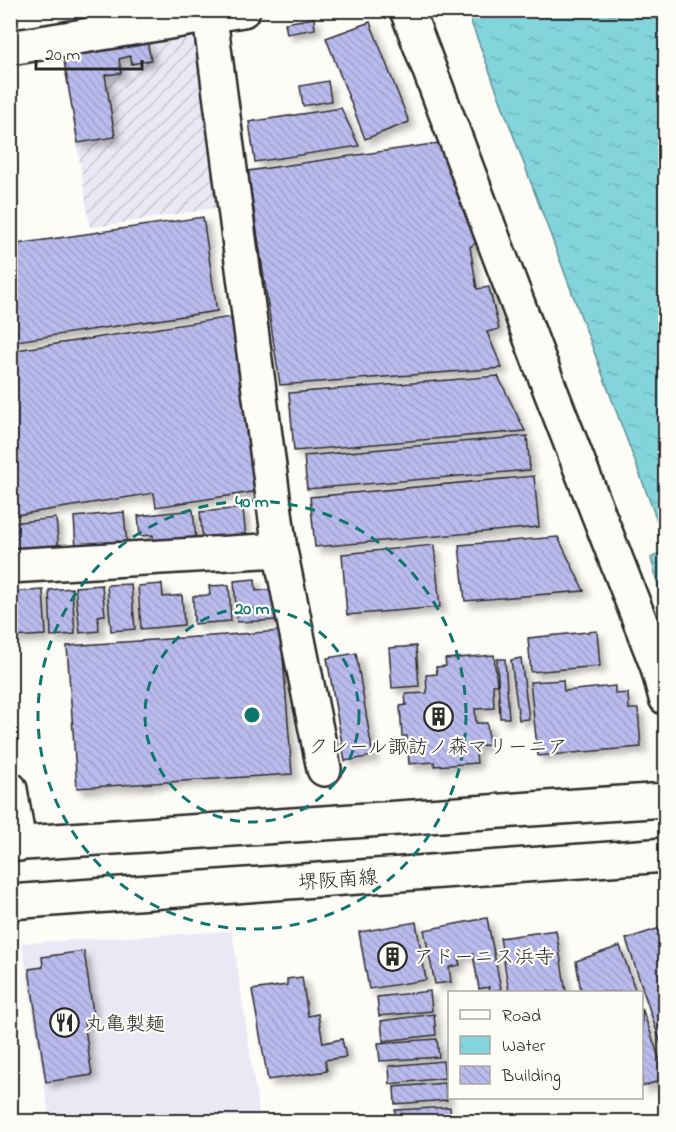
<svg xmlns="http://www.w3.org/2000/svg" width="676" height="1132" font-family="'Indie Flower','Klee One',sans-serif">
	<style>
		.built { fill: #e9e8f4 }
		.industrial { fill: url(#industrial-furrows) }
		.water { fill: url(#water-ripples); stroke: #609095; stroke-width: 1.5 }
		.building { fill: url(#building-back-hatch); stroke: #2b2b2b; stroke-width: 1.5; filter: url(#shadow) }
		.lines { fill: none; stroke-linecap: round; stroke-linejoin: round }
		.minor-casing { stroke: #2b2b2b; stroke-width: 38 }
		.major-casing { stroke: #2b2b2b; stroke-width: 38 }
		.minor { stroke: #fdfcf7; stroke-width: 33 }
		.major { stroke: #fdfcf7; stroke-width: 33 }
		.ring { fill: none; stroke: #0f766e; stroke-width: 3; stroke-dasharray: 10 8 }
		.labels { text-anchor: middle; stroke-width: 4.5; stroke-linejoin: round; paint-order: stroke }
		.poi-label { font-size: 20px; fill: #2b2b2b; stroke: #fdfcf7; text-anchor: start }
		.street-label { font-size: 20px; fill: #2b2b2b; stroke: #fdfcf7 }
		.centre { fill: #0f766e; stroke: #fdfcf7; stroke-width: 3 }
		.ring-label { font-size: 18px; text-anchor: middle; font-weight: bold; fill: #0f766e; stroke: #fdfcf7; stroke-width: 4.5; stroke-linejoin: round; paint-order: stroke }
	</style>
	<defs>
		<pattern id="industrial-furrows" width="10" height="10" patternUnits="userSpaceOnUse" patternTransform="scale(1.5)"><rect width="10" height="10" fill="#e9e8f4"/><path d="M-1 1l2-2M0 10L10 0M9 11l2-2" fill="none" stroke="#c8c7d1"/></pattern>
		<pattern id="water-ripples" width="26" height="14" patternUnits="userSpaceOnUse" patternTransform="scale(1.5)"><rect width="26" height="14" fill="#83d4db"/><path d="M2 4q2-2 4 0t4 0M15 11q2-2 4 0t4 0" fill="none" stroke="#71b6bc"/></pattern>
		<pattern id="building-back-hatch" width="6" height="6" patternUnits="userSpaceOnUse" patternTransform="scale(1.5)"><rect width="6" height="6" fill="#babbed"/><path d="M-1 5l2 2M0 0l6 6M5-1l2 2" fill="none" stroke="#a0a1cb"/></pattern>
		<filter id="shadow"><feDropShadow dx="5.5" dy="5.5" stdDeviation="3" flood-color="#0004"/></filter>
	</defs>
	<rect width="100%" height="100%" fill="#fdfcf7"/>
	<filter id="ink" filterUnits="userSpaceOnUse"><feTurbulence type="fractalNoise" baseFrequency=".0167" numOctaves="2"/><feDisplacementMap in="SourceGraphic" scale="12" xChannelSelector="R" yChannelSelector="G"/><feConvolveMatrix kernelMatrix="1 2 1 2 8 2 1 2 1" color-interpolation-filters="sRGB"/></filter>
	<g filter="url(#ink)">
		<path class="built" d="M232,931l28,190h-210l-28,-178z"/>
		<path class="industrial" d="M186,34l10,9 25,164 -131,21 -27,-175z"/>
		<path class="water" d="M467,11h198v531z
			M665,550v62l-14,-54z"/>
		<path class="building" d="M314,18l1,11 -28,5 -2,-11z
			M370,22l39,100 -44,17 -39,-101z
			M147,41l4,19 -19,4 -2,-8 -11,3 2,14 -16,2 10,62 -37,6 -15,-88z
			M328,81l3,20 -28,5 -3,-20z
			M341,108l18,38 -104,16 -6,-40z
			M439,143l39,98 -8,6 7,42 12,-2 10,42 -12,3 15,36 -222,17 -32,-214z
			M203,217l14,94 -207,31v-97z
			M231,317l28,174 -103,16 -2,-14 -144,23v-165z
			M498,376l27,55 -231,20 -5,-58z
			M527,436l3,34 -223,19 -3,-33z
			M534,476l5,51 -224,20 -5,-50z
			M243,508l3,31 -43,4 -3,-31z
			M193,510l3,30 -42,5 -1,-10 -13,1 -2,-20z
			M124,512l3,33 -51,4 -2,-32z
			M56,518l3,33 -49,5v-33z
			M558,537l26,54 -119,10 -6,-56z
			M434,545l6,62 -93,8 -5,-61z
			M255,579l1,12 21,-2 2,31 -42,2 -3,-41z
			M131,584l4,45 -24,2 -4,-46z
			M162,584l1,13 19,-2 2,30 -43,4 -3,-43z
			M102,585l3,30 -7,1 1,15 -19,2 -5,-46z
			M229,585l2,36 -37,3 -1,-28 17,-1 -1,-9z
			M72,588l3,46 -24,2 -2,-46z
			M43,590l3,45 -34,2 -2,-45z
			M281,631l11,143 -215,14 -10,-142z
			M597,631l3,35 -69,6 -3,-34z
			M416,646l3,40 -27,2 -3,-40z
			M356,653l17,103 -28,5 -18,-103z
			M494,655l3,30h-4l1,23 -19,1 1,14h11l2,22 -14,1 2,17 -42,3 -1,-4 -25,2 -2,-28h-5l-2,-30 6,-1 -1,-11 22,-1 -1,-18 11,-1 -1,-7 10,-1 -1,-7z
			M521,658l8,61 -10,1 -8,-60z
			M497,659h8l4,59h-9z
			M563,680l1,11 51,-5v8l13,-1 1,16h9l3,38 -103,9 -8,-74z
			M487,918l14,71 -11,3 -1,-5 -10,2 -6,-35 -15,3 2,8 -11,2 2,15 -16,2 -11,-54z
			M416,922l10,58 -57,9 -10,-57z
			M666,926v133l-40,-120z
			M556,930l10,62h-57l-9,-54z
			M620,946l16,46h-55l-5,-31z
			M84,951l10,69 -10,2 8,53 -46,7 -17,-113 14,-2 -1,-10z
			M302,977l6,39 10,-2 5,29 19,-4 4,18 -21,3 2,11 -59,9 -16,-90 35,-5v-6z
			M430,991l2,20 -53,5 -2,-19z
			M642,1008l24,70 -24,9z
			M434,1014l2,21 -53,6 -2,-20z
			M437,1039l2,18 -59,4 -2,-18z
			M443,1061l2,17 -55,6 -1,-18z
			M445,1083l2,17 -52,4 -1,-17z
			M450,1107l1,15h-55l-1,-12z"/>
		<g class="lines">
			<defs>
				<path id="minor" d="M209,10l71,540 44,219
					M407,10l144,382 106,273 9,33
					M10,48l233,-38
					M10,566l270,-16
					M10,789l9,55"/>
				<path id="major" d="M10,844l656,-44
					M10,902l656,-47"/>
			</defs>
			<use href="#minor" class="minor-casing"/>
			<use href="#major" class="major-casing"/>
			<use href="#minor" class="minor"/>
			<use href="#major" class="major"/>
		</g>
	</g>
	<g class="ring">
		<circle cx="252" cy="715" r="107"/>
		<circle cx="252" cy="715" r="214"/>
	</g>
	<defs>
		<symbol id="building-ring" viewBox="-11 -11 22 22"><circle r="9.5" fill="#fdfcf7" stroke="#2b2b2b" stroke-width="1.5"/><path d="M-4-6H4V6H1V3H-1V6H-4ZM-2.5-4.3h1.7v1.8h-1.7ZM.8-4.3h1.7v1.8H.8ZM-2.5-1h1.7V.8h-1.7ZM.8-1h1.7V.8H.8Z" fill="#2b2b2b"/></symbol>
		<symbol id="restaurant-ring" viewBox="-11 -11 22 22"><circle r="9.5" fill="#fdfcf7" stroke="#2b2b2b" stroke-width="1.5"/><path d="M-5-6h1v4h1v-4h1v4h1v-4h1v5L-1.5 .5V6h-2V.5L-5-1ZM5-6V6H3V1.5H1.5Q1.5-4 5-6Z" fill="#2b2b2b"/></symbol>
	</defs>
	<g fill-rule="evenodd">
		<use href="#building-ring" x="422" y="700" width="33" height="33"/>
		<use href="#building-ring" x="376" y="940" width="33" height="33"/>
		<use href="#restaurant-ring" x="48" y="1006" width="33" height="33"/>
	</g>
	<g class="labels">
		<g class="poi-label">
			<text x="438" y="753" text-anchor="middle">クレール諏訪ノ森マリーニア</text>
			<text x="414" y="963">アドーニス浜寺</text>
			<text x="85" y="1030">丸亀製麺</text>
		</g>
		<g class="street-label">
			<text transform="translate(338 879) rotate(-4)" y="7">堺阪南線</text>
		</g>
	</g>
	<circle cx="252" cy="715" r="9" class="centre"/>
	<g class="ring-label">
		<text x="252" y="507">40 m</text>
		<text x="252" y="614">20 m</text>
	</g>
	<rect width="676" height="1132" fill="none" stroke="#fdfcf7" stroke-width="36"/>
	<rect x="18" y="18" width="640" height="1096" fill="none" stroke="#2b2b2b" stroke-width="2" filter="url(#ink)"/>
	<rect x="448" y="991" width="195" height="108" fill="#fdfcf7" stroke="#a9a8a5" stroke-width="1.5"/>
	<rect x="460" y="1010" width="30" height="9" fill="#fdfcf7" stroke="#a9a8a5" stroke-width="1.5"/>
	<text x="502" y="1021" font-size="18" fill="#2b2b2b">Road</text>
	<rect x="460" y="1036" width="30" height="18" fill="url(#water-ripples)" stroke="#a9a8a5" stroke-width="1.5"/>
	<text x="502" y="1051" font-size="18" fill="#2b2b2b">Water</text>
	<rect x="460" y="1066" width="30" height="18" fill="url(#building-back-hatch)" stroke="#a9a8a5" stroke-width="1.5"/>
	<text x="502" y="1081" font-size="18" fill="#2b2b2b">Building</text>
	<path d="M36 60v9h106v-9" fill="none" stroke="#2b2b2b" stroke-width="3"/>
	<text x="45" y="60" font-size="18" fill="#2b2b2b" stroke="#fdfcf7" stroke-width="4.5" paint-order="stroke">20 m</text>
</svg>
